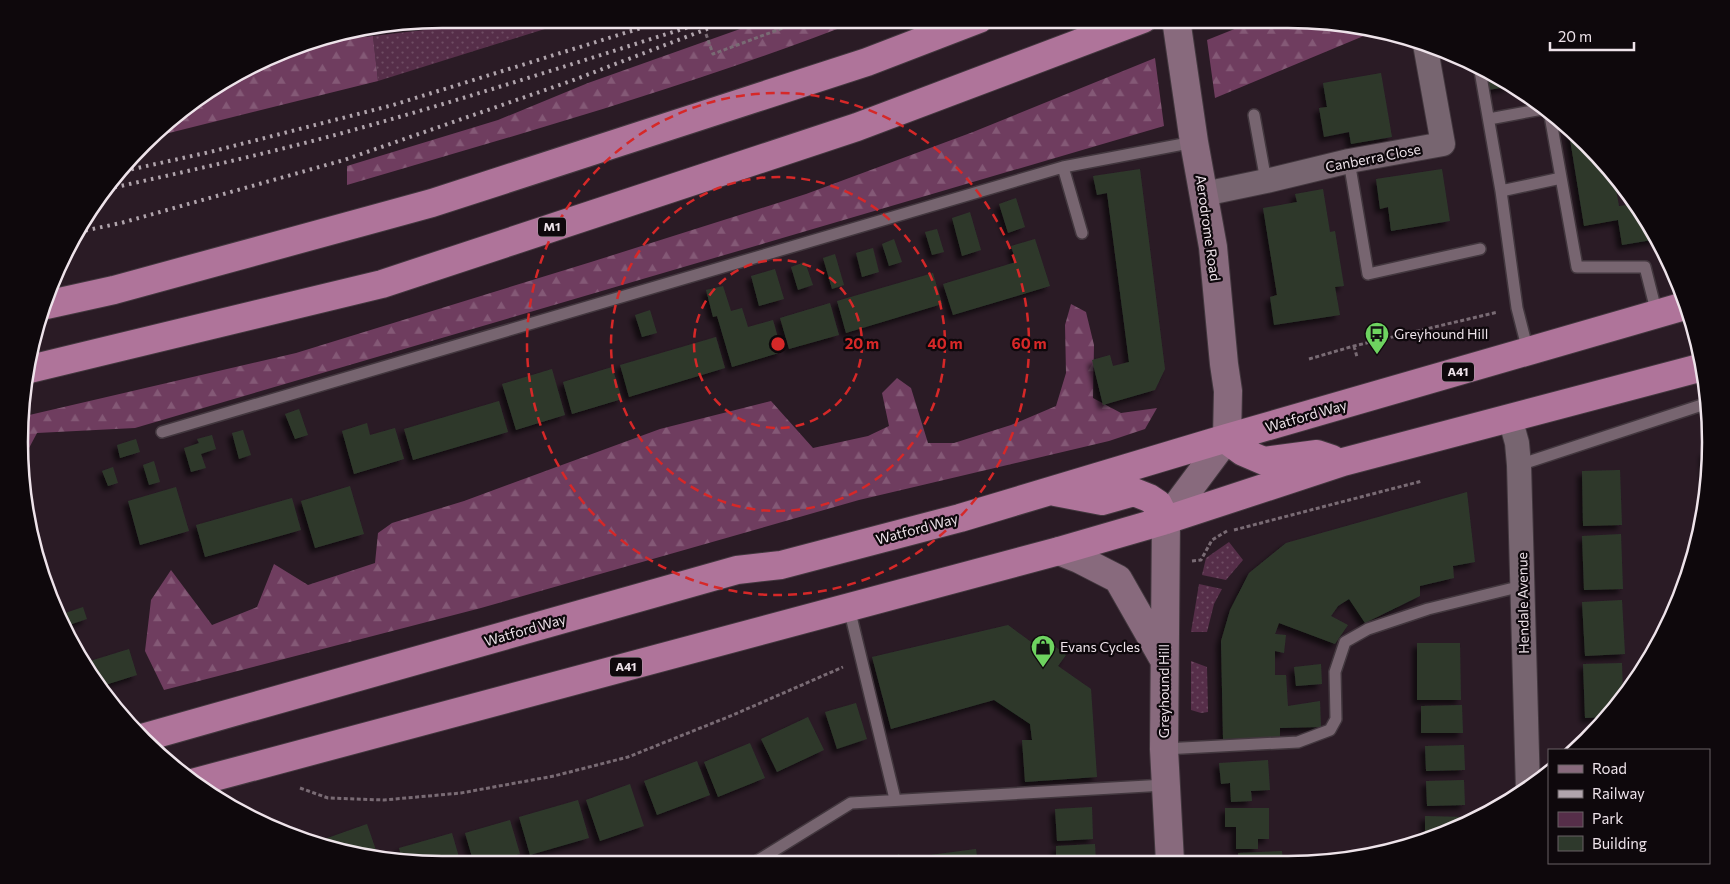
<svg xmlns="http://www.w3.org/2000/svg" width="1730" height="884" font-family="Commissioner,sans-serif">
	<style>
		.green { fill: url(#green-dots) }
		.forest { fill: url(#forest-firs) }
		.building { fill: #2e392c; filter: url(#shadow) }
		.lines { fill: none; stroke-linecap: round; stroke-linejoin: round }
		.lane-casing { stroke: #42373e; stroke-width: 14 }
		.street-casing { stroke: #42373e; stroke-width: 26 }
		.secondary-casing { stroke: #42373e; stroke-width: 30 }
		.highway-casing { stroke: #42373e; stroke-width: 30 }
		.path { stroke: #796b74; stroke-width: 3; stroke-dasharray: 4 2.5; stroke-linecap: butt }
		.lane { stroke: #776570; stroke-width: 11 }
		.street { stroke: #776570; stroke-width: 24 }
		.secondary { stroke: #886a7d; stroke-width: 28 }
		.highway { stroke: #af749a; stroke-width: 28 }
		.rail { stroke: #b0a4ac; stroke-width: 4; stroke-dasharray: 2.5 5; stroke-linecap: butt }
		.ring { fill: none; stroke: #d62828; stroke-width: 2.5; stroke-dasharray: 9 6 }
		.labels { text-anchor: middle; stroke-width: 4.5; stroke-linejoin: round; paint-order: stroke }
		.shield { fill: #0e080c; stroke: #aba1a7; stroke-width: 1 }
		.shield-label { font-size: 12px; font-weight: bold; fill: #eee3ea }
		.street-label { font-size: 14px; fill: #eee3ea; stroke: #0e080c }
		.poi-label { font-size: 14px; fill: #eee3ea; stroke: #0e080c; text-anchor: start }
		.rim { fill: none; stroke: #eee3ea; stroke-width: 2.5 }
		.centre { fill: #d62828; stroke: #0e080c; stroke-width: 2.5 }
		.ring-label { font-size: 15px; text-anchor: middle; font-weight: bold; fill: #d62828; stroke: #0e080c; stroke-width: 4.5; stroke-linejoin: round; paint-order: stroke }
	</style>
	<defs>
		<pattern id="green-dots" width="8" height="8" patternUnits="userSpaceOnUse" patternTransform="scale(1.25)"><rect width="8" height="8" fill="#562e49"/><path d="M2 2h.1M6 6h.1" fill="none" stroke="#6f4c63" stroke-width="1.8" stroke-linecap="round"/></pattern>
		<pattern id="forest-firs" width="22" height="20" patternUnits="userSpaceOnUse" patternTransform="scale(1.25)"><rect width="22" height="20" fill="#6f3d5f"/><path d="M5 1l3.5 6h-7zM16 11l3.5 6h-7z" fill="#845976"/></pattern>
		<filter id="shadow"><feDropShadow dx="-4.5" dy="4.5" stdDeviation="2.5" flood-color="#0009"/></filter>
	</defs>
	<rect width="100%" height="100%" fill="#2a1b25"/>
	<path class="green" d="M517,19h60l-199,62 -5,-45z
		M1229,542l14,18 -17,20 -24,-5 4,-17z
		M1199,584l23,5 -8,15 -7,28h-16z
		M1191,661l16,6 1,45 -7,1 -10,-3z"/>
	<path class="forest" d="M768,19h95c-169,66 -342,115 -516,166v-19l151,-46 90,-37z
		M1257,20h58l63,10 -163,68 -8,-58z
		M373,36l5,45 -221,55 27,-30 116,-62z
		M1155,58l9,68 -1029,302 -98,5 -17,32 5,-49 271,-63 295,-91 215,-68 167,-62z
		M1071,304l15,8 8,33 -1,53 28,15 36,-5 -12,21 -36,12 -250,59 -378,108 -317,82 -19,-39 6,-51 20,-30 41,55 45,-18 17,-43 34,21 67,-22 3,-30 14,-10 72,-22 196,-72 111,-28 42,47 55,-12 21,-10 -7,-33 15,-15 14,10 17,55h26l57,-18 45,-19 10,-33 -1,-48z"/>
	<path class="building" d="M1485,68l28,18 -25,4z
		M1381,73l11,64 -41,7 -2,-12 -25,5 -5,-29 8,-1 -4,-24z
		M1568,127l38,36 7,10 6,33 16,-2 20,27 3,8 -36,6 -4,-25 -34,6z
		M1140,169l25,200 -10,21 -52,15 -11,-45 18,-5 3,11 16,-4 -22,-169 -10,2 -4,-19z
		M1442,169l8,52 -59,10 -3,-24 -8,2 -4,-30z
		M1323,189l7,43 5,-1 9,55 -9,1 5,28 -66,10 -4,-28 7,-2 -14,-87 34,-6 -2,-8z
		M1016,198l9,29 -17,6 -9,-29z
		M970,212l11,38 -19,6 -10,-38z
		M937,229l7,23 -12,3 -7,-23z
		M894,239l8,23 -13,4 -7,-22z
		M1035,239l15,47 -97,29 -10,-31 73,-22 -5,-16z
		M873,248l6,24 -17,5 -6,-24z
		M835,254l9,31 -12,4 -9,-31z
		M805,262l8,23 -15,5 -7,-23z
		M775,269l9,30 -25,7 -8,-30z
		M933,273l9,31 -96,29 -9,-32z
		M723,286l8,25 11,-3 6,19 25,-7 9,32 -50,15 -15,-51 -4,1 -7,-27z
		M830,303l9,32 -50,14 -9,-31z
		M650,310l7,23 -15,4 -7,-22z
		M716,337l9,31 -96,29 -9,-32z
		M612,367l10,32 -50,15 -9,-32z
		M552,369l13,46 -49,15 -14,-46z
		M499,401l9,31 -95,28 -9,-31z
		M299,409l9,26 -13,4 -10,-25z
		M367,423l3,12 25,-7 9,31 -50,15 -12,-43z
		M243,430l8,25 -12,4 -7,-26z
		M212,435l4,14 -15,5 5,14 -15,4 -7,-24 15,-5 -2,-4z
		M136,439l4,13 -20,6 -3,-13z
		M1710,450v20l-4,20 -2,-38z
		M154,461l6,21 -11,3 -6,-20z
		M113,467l5,16 -10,3 -6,-15z
		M1620,470l2,55 -39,1 -1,-55z
		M350,486l14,48 -49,14 -14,-47z
		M176,487l13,44 -49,14 -12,-44z
		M1467,492l8,70 -22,4 1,12 -34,8v10l-55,27 -16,-24 -11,7 -7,10 17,9 -13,19 -56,-21 -4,11 11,1 -2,18 -9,-2v24h11l2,31 32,-5 1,26 -41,1v9l-57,2 -2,-98 9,-31 19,-37 37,-30z
		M292,498l9,32 -96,27 -9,-32z
		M1621,534l2,55 -39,1 -2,-54z
		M1622,600l3,54 -40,2 -3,-54z
		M83,607l4,12 -21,7 -4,-12z
		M1008,625l34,25 5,-10 19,15 -8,11 33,23 6,88 -72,5 -3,-42h10l-2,-16 -36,-24 -103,29 -19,-72z
		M1417,643h43l1,57h-44z
		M129,649l8,26 -35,11 -15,-24z
		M1622,663l1,33 -14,21 -24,1 -2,-54z
		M1321,664l1,20 -26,2 -2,-19z
		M856,703l11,36 -30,10 -12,-37z
		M1462,705l1,28h-42v-27z
		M808,717l16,33 -47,22 -16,-33z
		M1589,730h7l-7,6z
		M750,743l15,35 -47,19 -14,-35z
		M1464,745l1,25 -39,1 -1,-25z
		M1268,760l2,30 -19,1 1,10 -21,1 -1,-19 -9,1 -2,-21z
		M697,761l13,34 -53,20 -13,-34z
		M1464,780l1,25 -38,1 -1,-25z
		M630,784l14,42 -44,15 -14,-41z
		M578,800l11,38 -59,17 -11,-38z
		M1092,807l1,32 -36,2 -2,-32z
		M1225,808h44v31h-11v10h-22v-22h-11z
		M1425,816l40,1v8l-15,8 -25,7z
		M510,820l10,34 -36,10h-10l-9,-31z
		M367,824l12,35 -46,-8 -12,-5 -2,-5z
		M452,833l9,31h-46l-12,-2 -4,-14z
		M1095,844l1,18h-40v-16z
		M976,849l2,14h-55l-1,-7z
		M1282,851l1,11h-45v-9z
		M899,854l4,9h-22z"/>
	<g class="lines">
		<defs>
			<path id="lane" d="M1479,65l22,126 16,117 11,43
				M1549,110l28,157h68l12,47
				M1254,115l12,66
				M1489,119l59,-11
				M1349,161l19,113 112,-25
				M1063,167l19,66
				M1501,191l60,-13
				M162,432l901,-265 131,-25
				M1519,465l189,-62
				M849,608l46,191
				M1164,749l134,-7 32,-12 6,-11 -1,-47 10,-30 23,-13 60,-20 94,-23
				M754,863l97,-60 314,-18"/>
			<path id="street" d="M1204,194l62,-13 83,-20 94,-17 -18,-100
				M1510,418l7,25 2,22 9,325"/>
			<path id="secondary" d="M1059,551l20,8 39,20 45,79
				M1170,862l-6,-113 2,-229 61,-82 1,-47 -4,-27 -11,-117 -19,-105 -18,-123"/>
			<path id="highway" d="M46,305l68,-15 318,-87 435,-141 112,-43
				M30,369l352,-85 475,-157 286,-108
				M1227,438l5,6 11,8 21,9 53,-7 15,5
				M1055,492l47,9 32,-9 15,6 9,6 8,16
				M142,738l595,-168 44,-5 179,-47 267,-80 461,-133
				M192,783l867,-232 107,-31 177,-58 360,-95"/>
		</defs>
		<use href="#lane" class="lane-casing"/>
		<use href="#street" class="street-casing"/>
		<use href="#secondary" class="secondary-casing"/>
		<use href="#highway" class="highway-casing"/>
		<path class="path" d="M706,34l7,20 94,-35
			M1354,346l3,11
			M1309,359l45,-13 144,-34
			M1234,530l188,-49
			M1192,561l9,-1 11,-20 15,-9
			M300,788l28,10 56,2 77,-7 93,-17 74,-19 105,-42 110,-48"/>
		<use href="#lane" class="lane"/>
		<use href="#street" class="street"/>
		<use href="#secondary" class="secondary"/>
		<use href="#highway" class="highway"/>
		<path class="rail" d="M361,32l113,-13
			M124,171l86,-19 183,-47 277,-86
			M107,189c86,-19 172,-38 257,-62 117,-33 233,-71 350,-108
			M78,232l43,-9 223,-63 227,-79 162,-62"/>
	</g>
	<g class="ring">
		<circle cx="778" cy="344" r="84"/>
		<circle cx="778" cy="344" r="167"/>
		<circle cx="778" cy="344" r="251"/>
	</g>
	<defs>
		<symbol id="bus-pin" viewBox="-11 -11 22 30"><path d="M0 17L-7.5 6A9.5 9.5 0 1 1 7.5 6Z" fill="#6ed360" stroke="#0e080c"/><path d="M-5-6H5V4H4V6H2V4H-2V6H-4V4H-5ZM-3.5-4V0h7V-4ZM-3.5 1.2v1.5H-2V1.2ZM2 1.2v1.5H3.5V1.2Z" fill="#111"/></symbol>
		<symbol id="shop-pin" viewBox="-11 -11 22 30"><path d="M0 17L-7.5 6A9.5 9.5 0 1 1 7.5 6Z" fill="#6ed360" stroke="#0e080c"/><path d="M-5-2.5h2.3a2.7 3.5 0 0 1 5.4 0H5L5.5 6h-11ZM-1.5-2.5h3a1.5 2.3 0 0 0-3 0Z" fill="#111"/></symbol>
	</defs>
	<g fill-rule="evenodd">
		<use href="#bus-pin" x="1363" y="320" width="28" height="38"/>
		<use href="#shop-pin" x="1029" y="633" width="28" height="38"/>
	</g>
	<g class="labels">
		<g class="shield">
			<rect x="538" y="217.5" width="28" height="19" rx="4"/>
			<rect x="1442" y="362.5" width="32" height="19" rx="4"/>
			<rect x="610" y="657.5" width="32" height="19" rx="4"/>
		</g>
		<g class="shield-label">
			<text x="552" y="231">M1</text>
			<text x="1458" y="376">A41</text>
			<text x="626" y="671">A41</text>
		</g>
		<g class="street-label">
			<text transform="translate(1373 158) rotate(-11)" y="5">Canberra Close</text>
			<text transform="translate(1208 228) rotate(82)" y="5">Aerodrome Road</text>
			<text transform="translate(1306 416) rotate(-16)" y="5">Watford Way</text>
			<text transform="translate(917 529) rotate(-15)" y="5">Watford Way</text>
			<text transform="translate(1523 603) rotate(-91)" y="5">Hendale Avenue</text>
			<text transform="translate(525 630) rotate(-16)" y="5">Watford Way</text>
			<text transform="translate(1164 691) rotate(-90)" y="5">Greyhound Hill</text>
		</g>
		<g class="poi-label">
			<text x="1394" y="339">Greyhound Hill</text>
			<text x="1060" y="652">Evans Cycles</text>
		</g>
	</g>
	<path d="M0 0H1730V884H0ZM442 28H1288A414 414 0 0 1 1702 442V442A414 414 0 0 1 1288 856H442A414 414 0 0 1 28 442V442A414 414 0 0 1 442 28Z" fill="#0e080c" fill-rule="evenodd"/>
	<path class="rim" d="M442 28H1288A414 414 0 0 1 1702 442V442A414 414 0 0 1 1288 856H442A414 414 0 0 1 28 442V442A414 414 0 0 1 442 28Z"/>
	<circle cx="778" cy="344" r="8" class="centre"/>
	<g class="ring-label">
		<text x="862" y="349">20 m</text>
		<text x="945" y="349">40 m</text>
		<text x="1029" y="349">60 m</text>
	</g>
	<rect x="1548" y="749" width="162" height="115" fill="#0e080c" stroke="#686065"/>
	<rect x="1558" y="765" width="25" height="8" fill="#886a7d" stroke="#686065"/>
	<text x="1592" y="774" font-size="15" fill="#eee3ea">Road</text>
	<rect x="1558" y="790" width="25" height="8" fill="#b0a4ac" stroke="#686065"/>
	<text x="1592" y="799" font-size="15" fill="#eee3ea">Railway</text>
	<rect x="1558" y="812" width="25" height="15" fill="#562e49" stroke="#686065"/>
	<text x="1592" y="824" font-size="15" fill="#eee3ea">Park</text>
	<rect x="1558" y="836" width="25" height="15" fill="#2e392c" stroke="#686065"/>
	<text x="1592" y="849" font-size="15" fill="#eee3ea">Building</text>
	<path d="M1550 42v8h84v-8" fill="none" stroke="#eee3ea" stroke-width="2.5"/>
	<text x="1558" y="42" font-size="15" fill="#eee3ea" stroke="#0e080c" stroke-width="4" paint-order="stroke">20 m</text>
</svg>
